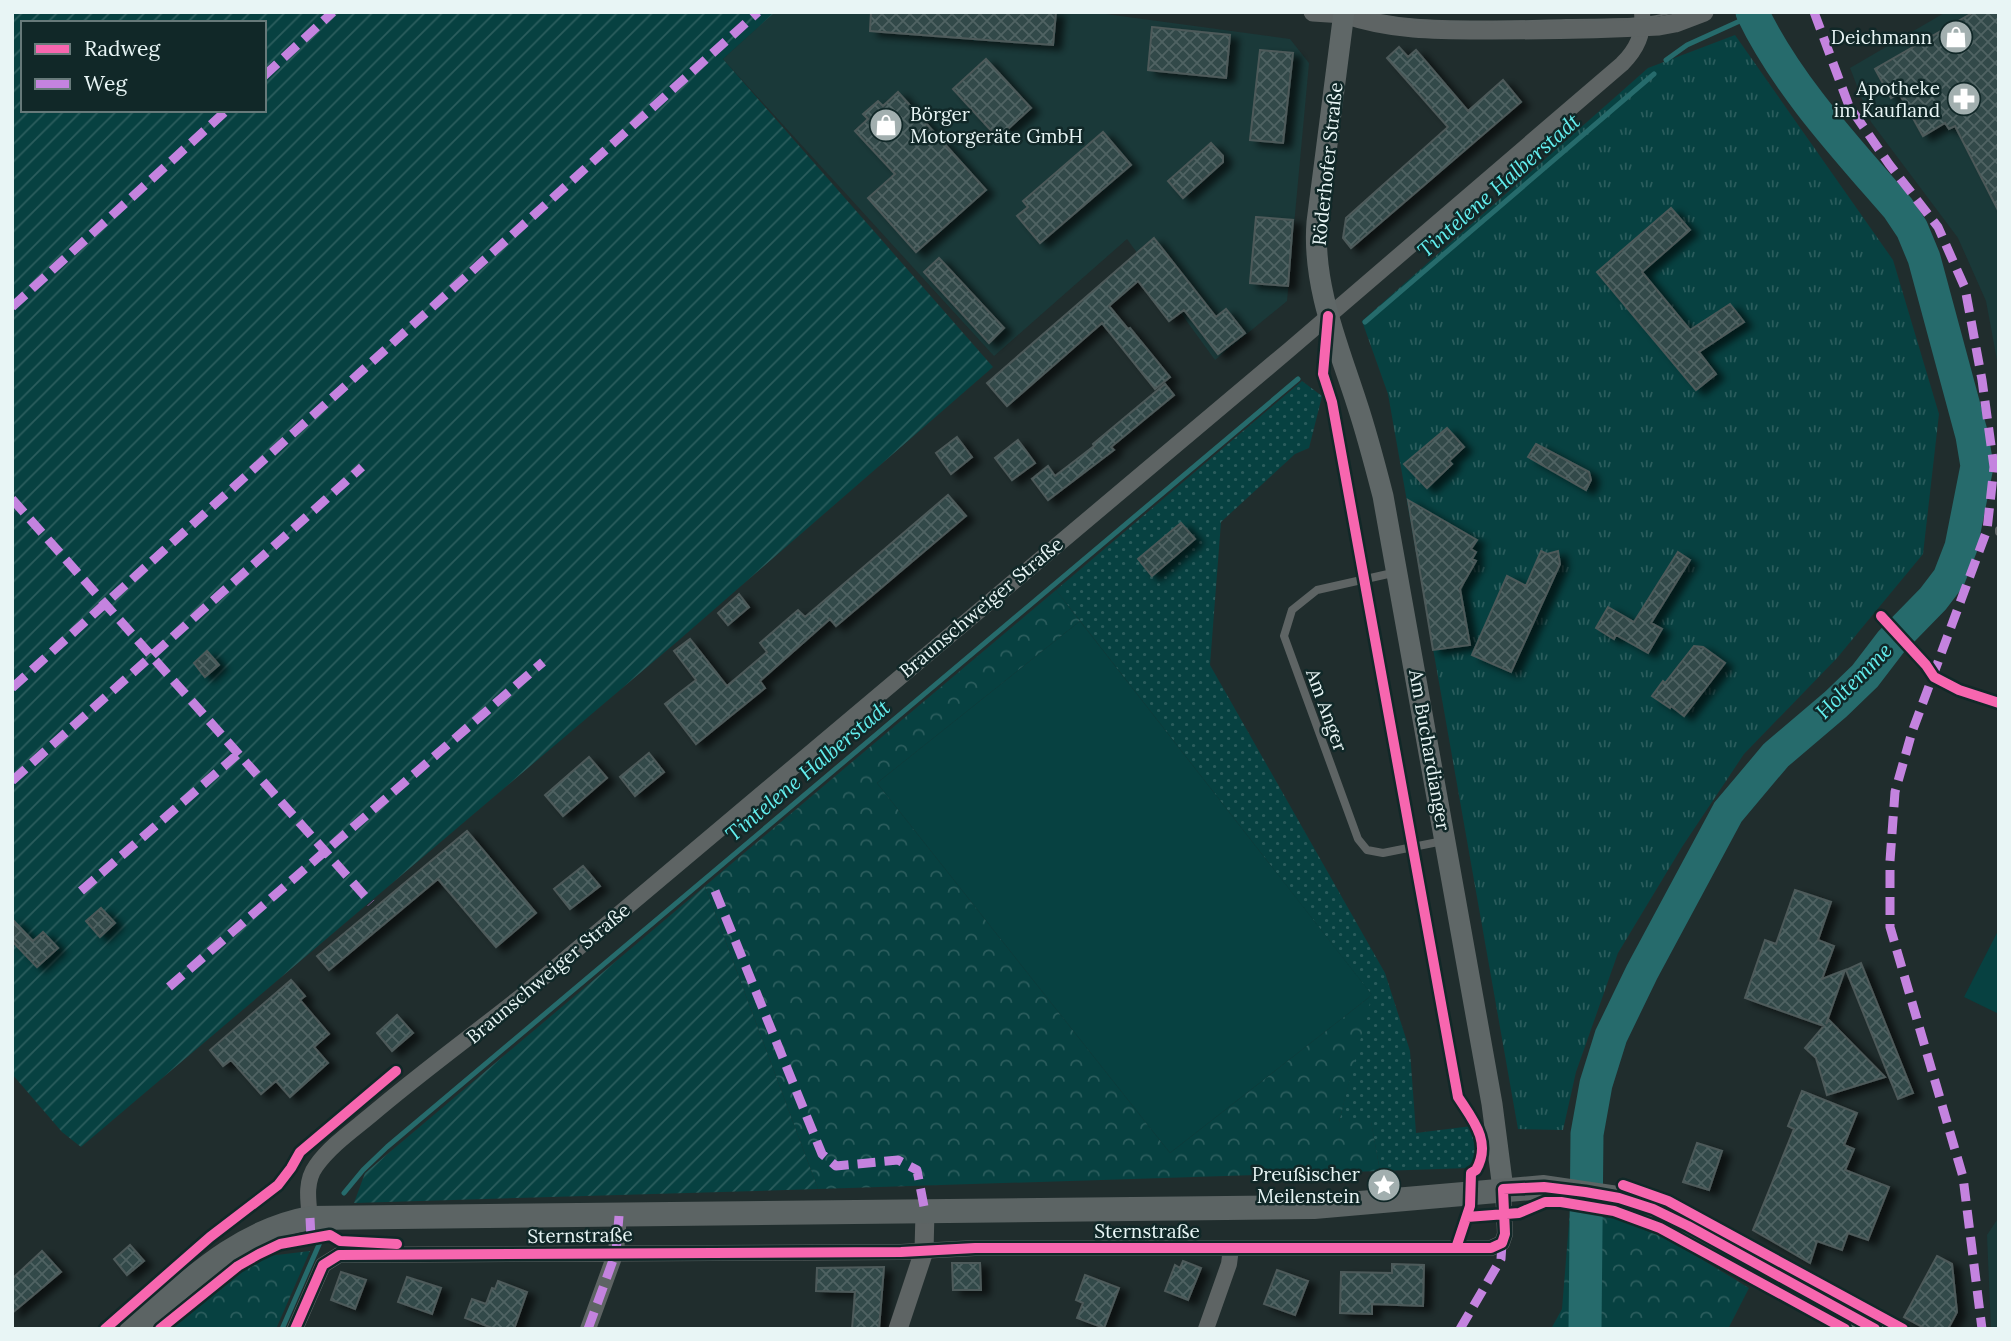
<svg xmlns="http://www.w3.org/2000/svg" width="2011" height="1341" font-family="Lora,serif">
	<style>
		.built { fill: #1a3939 }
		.grass { fill: url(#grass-dots) }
		.forest { fill: url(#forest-crowns) }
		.park { fill: url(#park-tufts) }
		.garden { fill: url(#garden-furrows); fill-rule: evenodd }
		.pitch { fill: #074141 }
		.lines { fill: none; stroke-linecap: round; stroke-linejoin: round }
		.stream { stroke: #266b6c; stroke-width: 5 }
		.river { stroke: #266b6c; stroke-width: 33 }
		.building { fill: url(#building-cross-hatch); stroke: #4e5a5a; stroke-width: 2; filter: url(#shadow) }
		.service { stroke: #5e6464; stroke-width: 8 }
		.minor { stroke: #5e6464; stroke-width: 16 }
		.tertiary { stroke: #5e6464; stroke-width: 19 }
		.secondary { stroke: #5f6767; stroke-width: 21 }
		.primary { stroke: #5c6464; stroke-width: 24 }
		.tram { stroke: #5e6565; stroke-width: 2 }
		.quiet { stroke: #c483df; stroke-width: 9; stroke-dasharray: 18 9; stroke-linecap: butt }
		.cycleway-casing { stroke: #112828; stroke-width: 15 }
		.cycleway { stroke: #f766af; stroke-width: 10 }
		.labels { text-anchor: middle; stroke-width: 5; stroke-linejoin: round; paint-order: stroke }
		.poi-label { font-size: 19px; fill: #e8f5f5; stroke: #112828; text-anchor: end }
		.street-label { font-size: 19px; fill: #e8f5f5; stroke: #112828 }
		.water-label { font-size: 21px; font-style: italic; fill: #63eeee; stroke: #112828 }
	</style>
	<defs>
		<pattern id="grass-dots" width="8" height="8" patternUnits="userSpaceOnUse" patternTransform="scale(1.75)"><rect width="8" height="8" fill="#074141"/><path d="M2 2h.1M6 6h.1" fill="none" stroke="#2b5d5d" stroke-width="1.8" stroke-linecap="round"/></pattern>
		<pattern id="forest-crowns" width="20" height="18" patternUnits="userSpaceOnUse" patternTransform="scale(1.75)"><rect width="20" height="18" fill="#074141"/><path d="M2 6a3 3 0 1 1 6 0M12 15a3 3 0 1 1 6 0" fill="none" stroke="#2b5d5d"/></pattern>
		<pattern id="park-tufts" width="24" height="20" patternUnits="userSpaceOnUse" patternTransform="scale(1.75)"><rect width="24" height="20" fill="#074141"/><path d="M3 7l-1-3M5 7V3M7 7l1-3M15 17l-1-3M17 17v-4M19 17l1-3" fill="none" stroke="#2b5d5d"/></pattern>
		<pattern id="garden-furrows" width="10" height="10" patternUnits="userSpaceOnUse" patternTransform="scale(1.75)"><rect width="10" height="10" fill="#074141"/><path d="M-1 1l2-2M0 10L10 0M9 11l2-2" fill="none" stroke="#2b5d5d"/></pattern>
		<pattern id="building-cross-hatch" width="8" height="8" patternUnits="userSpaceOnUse" patternTransform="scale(1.75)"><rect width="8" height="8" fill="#324848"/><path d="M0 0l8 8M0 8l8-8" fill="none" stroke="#506363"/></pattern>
		<filter id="shadow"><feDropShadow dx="8" dy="4.5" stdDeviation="3.5" flood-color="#0009"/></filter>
	</defs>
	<rect width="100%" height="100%" fill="#202d2d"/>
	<path class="built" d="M775,12h316l199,27 19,24 -22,238 -72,59 -88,-121 -133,117 -271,-297z
		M1946,12h53v359l-13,-70 -28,-63 -87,-116 -21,-54z
		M1999,1217v112h-8l-4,-94z"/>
	<path class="grass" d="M1302,381l20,15 -13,52 -14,6 -74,68 -11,143 175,308 25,78 6,82 56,-7c7,18 10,27 -3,42l-89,3 -9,-49h-32l32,-128 -315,-404z"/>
	<path class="forest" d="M1056,590l24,31 -203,162 293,370 202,-158 -33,127 32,-1 9,50 -562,18 -113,-303z
		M1570,1211l70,11 109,66 -21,41h-177l11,-20z
		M310,1251l-34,78h-104l88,-72z"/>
	<path class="park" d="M1735,35l158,225 46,154 -16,140 -86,104 -93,96 -62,93 -64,106 -42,119 -13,58 -45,-1 -130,-735 -26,-73 286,-253z"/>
	<path class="garden" d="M12,12h763l-52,47 270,308 -314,273 -598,507 -19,-15 -50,-58zM23,23h241v87h-241z
		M705,886l113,303 -464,14 11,-30z"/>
	<path class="pitch" d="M1080,621l292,374 -202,158 -293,-370z
		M1999,929v85l-35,-17z"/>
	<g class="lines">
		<path class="stream" d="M1666,60l21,-15 66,-30
			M1365,322l289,-248
			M344,1193l19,-23 24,-23 911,-768
			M282,1329l39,-89"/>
		<path class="river" d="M1585,1329l2,-195 9,-50 15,-48 31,-64 86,-160 48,-57 60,-51 29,-28 26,-34 42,-43 16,-21 12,-31 16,-81 -5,-30 -48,-178 -12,-29 -14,-21c-52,-60 -111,-123 -146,-196"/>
	</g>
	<path class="building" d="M871,12h185l-3,33 -183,-14z
		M1974,12h25v200l-44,-86 -6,3 -4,-6 -22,13 -24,-43 -8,5 -16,-29z
		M1152,27l78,8 -4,43 -78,-8z
		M1399,47l9,10 8,-7 52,61 35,-31 18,22 -170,146 -8,-10 3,-20 102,-91 -61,-69z
		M1260,50l33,3 -10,90 -33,-3z
		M986,59l45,49 -33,30 -45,-49z
		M898,92l88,98 -70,62 -48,-54 27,-24 -40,-43 13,-12 -5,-5 15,-13 5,5z
		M1103,132l28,33 -91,78 -23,-27 11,-9 -5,-6z
		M1211,143l12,13v6l-40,36 -15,-17z
		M1671,208l19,22 -48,42 48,58 40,-26 14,18 -45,30 17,22 -20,16 -99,-118z
		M1256,217l37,3 -5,66 -38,-3z
		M1154,238l62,79 10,-8 19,24 -27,21 -34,-44 -15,11 -31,-40 -29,25 19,23 2,-1 40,49 -15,12 -53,-66 -95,83 -20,-23z
		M939,258l65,70 -15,15 -65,-71z
		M1165,384l9,11 -63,52 3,3 -66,50 -16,-21 16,-13 7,10 39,-30 -1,-2z
		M1447,428l17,19 -15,14 3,3 -25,24 -23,-24z
		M957,437l15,20 -21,17 -15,-21z
		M1018,440l17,23 -23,17 -17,-22z
		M1536,444l53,28 2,8 -5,10 -58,-33z
		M948,495l18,21 -130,110 -6,-7 -70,62 5,7 -69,56 -31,-40 31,-24 -22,-29 16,-12 37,47 40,-34 -7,-9 38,-33 7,7z
		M1408,500l69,40 -6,9 5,3 -4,7 4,2 -16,28 10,56 -37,5z
		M1181,523l14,16 -43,37 -14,-17z
		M1541,551l6,3 11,-3 2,13 -49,108 -39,-17 35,-79 19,10z
		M1678,552l12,8 -39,63 11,6 -14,24 -32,-18 -2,4 -18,-11 12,-21 26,15z
		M739,594l10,13 -21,18 -10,-12z
		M1694,646l9,1 22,16 -41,53 -13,-10 -1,2 -18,-12 11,-15 2,2z
		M207,651l12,14 -14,12 -11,-14z
		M649,753l15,19 -29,24 -15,-19z
		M589,757l18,21 -44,38 -18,-21z
		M467,831l69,82 -40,34 -58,-68 -109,91 -12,-14z
		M583,866l17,20 -30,23 -16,-20z
		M1795,890l36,12 -13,38 16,6 -12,33 23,-9 -19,54 3,-4 56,57 -58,18 -11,-37 -11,-10 19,-22 -79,-28 20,-58 11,4z
		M101,908l14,15 -15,14 -14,-16z
		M12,919l21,22 10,-9 15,16 -21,19 -25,-26z
		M1861,963l52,130 -15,6 -52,-129z
		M291,980l14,16 -5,4 29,34 -15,13 14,16 -38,34 -14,-16 -15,13 -30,-34 -8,6 -13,-16z
		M397,1015l16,18 -21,18 -15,-18z
		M1802,1091l55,22 -13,32 10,4 -9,21 44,17 -21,53 -20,-7 -6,17 -25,-9 -7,22 -57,-33 41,-101 -6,-3z
		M1697,1143l25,8 -13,39 -26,-8z
		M130,1245l14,16 -17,14 -13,-16z
		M42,1251l19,21 -49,41v-34z
		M1937,1256l15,8 5,48 -9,17h-22l-22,-12z
		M1183,1261l18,7 -13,32 -23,-9 10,-26 5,3z
		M952,1263h28l1,27h-28z
		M1392,1264l32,1 -1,41 -51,-2v10l-32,-1 1,-41 51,1z
		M884,1267l-5,62h-27l3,-37 -39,-1 1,-23z
		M1277,1270l31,11 -13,34 -31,-11z
		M341,1272l25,8 -11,29 -24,-9z
		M1085,1275l34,13 -15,40 -27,-10 6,-15 -7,-3z
		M407,1277l34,11 -9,26 -34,-12z
		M498,1281l29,11 -13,37h-19l-30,-11 7,-19 14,5 6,-16 3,1z"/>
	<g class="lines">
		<path class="service" d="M1999,530v2
			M1397,572l-80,18 -25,20 -8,26 74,203 9,11 16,3 60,-12
			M1934,677l25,13 40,13"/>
		<path class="minor" d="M310,1218c-2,-18 -5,-37 6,-52 14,-20 37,-36 55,-51 48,-41 99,-78 148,-117l770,-648 333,-286c15,-15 22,-30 20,-52
			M295,1329l28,-64 16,-10 562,-3 74,-4h516l11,-5 3,-9 -2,-45
			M588,1329l28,-77 3,-36
			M1206,1329l23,-65 2,-16"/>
		<path class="tertiary" d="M1313,12l31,2 11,-2
			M1344,14c49,17 97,16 148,16 56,0 111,-1 167,-4l16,-3 29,-11
			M898,1329l26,-78 1,-39"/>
		<path class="secondary" d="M1344,12l-27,210c-5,63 21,123 40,182 10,30 18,61 26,92l109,608 11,85"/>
		<path class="primary" d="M132,1329c54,-45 106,-98 178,-111l1004,-11 230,-20 75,11 34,11 35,17 187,103"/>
		<path class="tram" d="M1361,12c66,15 138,10 205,8 36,-1 74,2 108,-8"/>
		<path class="quiet" d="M1814,12l35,94 40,58 49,63 27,61 17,92 12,87 -7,63 -75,202 -17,60 -5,69v66l73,250 19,152
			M264,76l69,-64
			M12,307l215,-197
			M12,499l359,404
			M12,688l746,-676
			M12,781l350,-314
			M81,891l157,-137
			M715,891l107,263 14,12 62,-6 19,10 8,42
			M169,987l374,-325
			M310,1218l1,20
			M588,1329l28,-77 3,-36
			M1460,1329l41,-70 1,-16"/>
		<defs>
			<path id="cycleway" d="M1328,316l-5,58 9,28 126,695c15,23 34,45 18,73l-5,3 -1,33 -14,42
				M1881,616l45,49 8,12 25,13 40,13
				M1623,1185l45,16 235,128
				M1467,1217l52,-4 26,-11h16l53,9 46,17 185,101
				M105,1329l105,-92 68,-52 13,-17 9,-16 96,-81
				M160,1329l78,-63 21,-12 21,-10 50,-9 10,6 57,3
				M295,1329l28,-64 16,-10 562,-3 74,-4h516l11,-5 3,-9 -2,-45 41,-2 41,5 34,6 34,11 35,17 187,103"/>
		</defs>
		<use href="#cycleway" class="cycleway-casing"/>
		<use href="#cycleway" class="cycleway"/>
	</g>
	<defs>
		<symbol id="shop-disc" viewBox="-11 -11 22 22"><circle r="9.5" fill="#a2afaf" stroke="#112828"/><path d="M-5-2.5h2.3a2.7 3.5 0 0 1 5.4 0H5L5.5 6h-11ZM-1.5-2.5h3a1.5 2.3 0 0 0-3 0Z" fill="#fff"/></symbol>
		<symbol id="pharmacy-disc" viewBox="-11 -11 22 22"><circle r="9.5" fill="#a2afaf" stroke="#112828"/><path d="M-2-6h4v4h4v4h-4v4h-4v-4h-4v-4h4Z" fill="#fff"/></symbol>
		<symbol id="sight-disc" viewBox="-11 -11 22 22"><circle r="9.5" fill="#a2afaf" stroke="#112828"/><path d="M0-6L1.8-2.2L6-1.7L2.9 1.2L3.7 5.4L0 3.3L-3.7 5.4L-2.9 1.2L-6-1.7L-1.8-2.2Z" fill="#fff"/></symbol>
	</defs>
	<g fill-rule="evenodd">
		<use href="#shop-disc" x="1937" y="18" width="38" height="38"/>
		<use href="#pharmacy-disc" x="1945" y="80" width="38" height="38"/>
		<use href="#shop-disc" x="867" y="106" width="38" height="38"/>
		<use href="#sight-disc" x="1365" y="1166" width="38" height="38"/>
	</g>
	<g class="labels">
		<g class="poi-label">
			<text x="1932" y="44">Deichmann</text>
			<text x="1940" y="95">Apotheke<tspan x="1940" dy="22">im Kaufland</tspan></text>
			<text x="910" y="121" text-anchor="start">Börger<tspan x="910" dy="22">Motorgeräte GmbH</tspan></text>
			<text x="1360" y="1181">Preußischer<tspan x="1360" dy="22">Meilenstein</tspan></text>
		</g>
		<g class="street-label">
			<text transform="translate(1327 164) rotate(-84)" y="7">Röderhofer Straße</text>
			<text transform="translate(981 607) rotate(-40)" y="7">Braunschweiger Straße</text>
			<text transform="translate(1327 710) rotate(70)" y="7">Am Anger</text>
			<text transform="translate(1430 750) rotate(80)" y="7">Am Buchardianger</text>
			<text transform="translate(548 973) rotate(-40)" y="7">Braunschweiger Straße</text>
			<text x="1147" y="1238">Sternstraße</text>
			<text transform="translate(580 1235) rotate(-1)" y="7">Sternstraße</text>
		</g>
		<g class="water-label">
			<text transform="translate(1499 186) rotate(-41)" y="7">Tintelene Halberstadt</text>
			<text transform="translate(1854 681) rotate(-45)" y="7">Holtemme</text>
			<text transform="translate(808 771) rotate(-40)" y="7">Tintelene Halberstadt</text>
		</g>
	</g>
	<rect width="2011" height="1341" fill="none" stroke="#e8f5f5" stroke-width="28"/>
	<rect x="21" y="21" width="245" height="91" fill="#112828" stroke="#677a7a" stroke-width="2"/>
	<rect x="35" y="44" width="35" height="10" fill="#f766af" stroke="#677a7a" stroke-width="2"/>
	<text x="84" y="56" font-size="21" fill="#e8f5f5">Radweg</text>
	<rect x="35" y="79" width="35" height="10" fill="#c483df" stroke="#677a7a" stroke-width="2"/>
	<text x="84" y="91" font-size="21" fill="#e8f5f5">Weg</text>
</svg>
